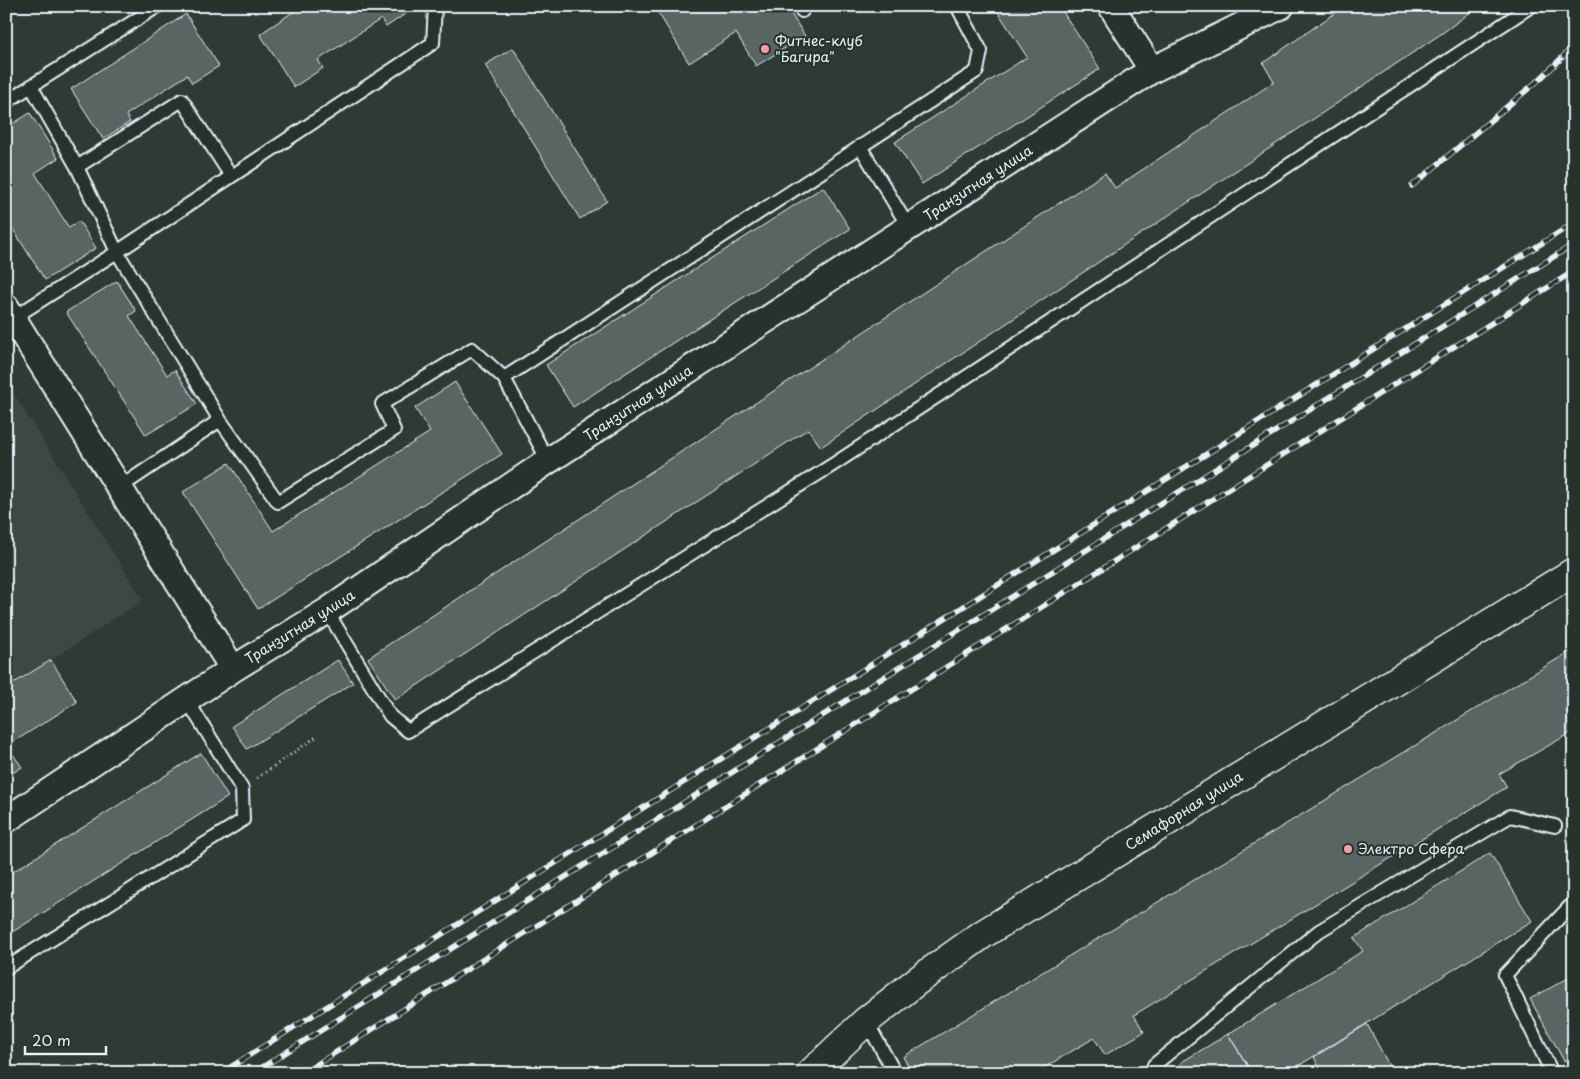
<svg xmlns="http://www.w3.org/2000/svg" width="1580" height="1079" font-family="'Playpen Sans',sans-serif">
	<style>
		.built { fill: #3b4843 }
		.building { fill: #596563; stroke: #e8f1f8 }
		.lines { fill: none; stroke-linecap: round; stroke-linejoin: round }
		.service-casing { stroke: #e8f1f8; stroke-width: 16 }
		.minor-casing { stroke: #e8f1f8; stroke-width: 29 }
		.trunk-casing { stroke: #e8f1f8; stroke-width: 31 }
		.path { stroke: #e8f1f8; stroke-width: 3; stroke-dasharray: 1 4; stroke-linecap: butt }
		.service { stroke: #26332d; stroke-width: 12 }
		.minor { stroke: #26332d; stroke-width: 25 }
		.trunk { stroke: #26332d; stroke-width: 28 }
		.rail-casing { stroke: #e8f1f8; stroke-width: 5.5 }
		.rail { stroke: #26332d; stroke-width: 4; stroke-dasharray: 11; stroke-linecap: butt }
		.poi-dot { fill: #ff9aa2; stroke: #26332d; stroke-width: 2 }
		.labels { text-anchor: middle; stroke-width: 4; stroke-linejoin: round; paint-order: stroke }
		.poi-label { font-size: 14px; fill: #e8f1f8; stroke: #26332d; text-anchor: start }
		.street-label { font-size: 14px; fill: #e8f1f8; stroke: #26332d }
	</style>
	<rect width="100%" height="100%" fill="#2e3b35"/>
	<filter id="ink" filterUnits="userSpaceOnUse"><feTurbulence type="fractalNoise" baseFrequency=".02" numOctaves="2"/><feDisplacementMap in="SourceGraphic" scale="10" xChannelSelector="R" yChannelSelector="G"/><feConvolveMatrix kernelMatrix="1 2 1 2 8 2 1 2 1" color-interpolation-filters="sRGB"/></filter>
	<g filter="url(#ink)">
		<path class="built" d="M6,381l137,219 -92,60 -45,28z"/>
		<path class="building" d="M302,6h115l-31,21 -5,-8 -63,41 5,8 -29,19 -34,-53z
			M654,6h132l19,30 -49,30 -20,-33 -47,30z
			M994,6h65l41,63 -178,115 -27,-42 132,-85z
			M1345,6h134l-38,28 -620,413 -13,-18 -413,271 -27,-42 737,-485 10,15 159,-106 -11,-19z
			M186,14l33,52 -27,17 -5,-8 -61,40 4,7 -27,17 -32,-50z
			M513,48l94,153 -27,18 -95,-154z
			M30,113l28,45 -23,15 34,55 10,-7 17,27 -51,32 -39,-62v-90z
			M823,187l27,42 -277,178 -27,-42z
			M117,281l19,30 -7,5 38,59 8,-5 22,34 -51,31 -80,-123z
			M455,382l47,72 -244,155 -75,-117 46,-29 44,68 157,-99 -15,-24z
			M1574,649v82l-75,43 8,13 -373,228 10,17 -39,23 -11,-17 -59,35h-123l-9,-16z
			M51,660l26,42 -70,44 -1,-58z
			M338,660l15,23 -106,66 -15,-23z
			M6,746h1l15,21 -16,10z
			M201,753l27,44 -222,139v-60z
			M1490,853l42,68 -245,152h-35l-24,-39 135,-83 -9,-13z
			M1574,975v80l-10,6 -34,-62z
			M1367,1024l26,49h-71l-8,-16z
			M1228,1034l24,39h-66l-6,-10z"/>
		<g class="lines">
			<defs>
				<path id="service" d="M435,6l-2,37 -316,209 103,168 58,82 116,-72 -12,-26 90,-55 32,29 473,-307 4,-20 -24,-45
					M799,6l3,5
					M6,102l152,-96
					M860,146l49,82
					M77,167l105,-67 49,76
					M13,318l104,-66 -40,-85 -46,-81
					M504,378l44,83
					M119,488l101,-68
					M327,611l63,105 18,15 426,-267 697,-458
					M6,968l237,-148 -1,-31 -55,-89
					M866,1021l29,52
					M1151,1073l3,-8 165,-134 191,-115 45,10
					M1552,1073l-47,-98 69,-73"/>
				<path id="minor" d="M1111,6l41,64
					M6,307l227,362
					M6,820l227,-151 94,-58 221,-150 604,-391 129,-64"/>
				<path id="trunk" d="M811,1073l55,-52 51,-40 66,-47 591,-362"/>
			</defs>
			<use href="#service" class="service-casing"/>
			<use href="#minor" class="minor-casing"/>
			<use href="#trunk" class="trunk-casing"/>
			<path class="path" d="M257,778l59,-41"/>
			<use href="#service" class="service"/>
			<use href="#minor" class="minor"/>
			<use href="#trunk" class="trunk"/>
			<defs>
				<path id="rail" d="M1412,186l128,-107 34,-33
					M221,1073l1353,-850
					M253,1073l1321,-829
					M303,1073l1271,-802"/>
			</defs>
			<use href="#rail" class="rail-casing"/>
			<use href="#rail" class="rail"/>
		</g>
	</g>
	<g class="poi-dot">
		<circle cx="765" cy="49" r="5"/>
		<circle cx="1348" cy="849" r="5"/>
	</g>
	<g class="labels">
		<g class="poi-label">
			<text x="775" y="46">Фитнес-клуб<tspan x="775" dy="16">"Багира"</tspan></text>
			<text x="1358" y="854">Электро Сфера</text>
		</g>
		<g class="street-label">
			<text transform="translate(978 183) rotate(-33)" y="5">Транзитная улица</text>
			<text transform="translate(638 403) rotate(-33)" y="5">Транзитная улица</text>
			<text transform="translate(300 627) rotate(-32)" y="5">Транзитная улица</text>
			<text transform="translate(1184 811) rotate(-32)" y="5">Семафорная улица</text>
		</g>
	</g>
	<rect width="1580" height="1079" fill="none" stroke="#26332d" stroke-width="25"/>
	<rect x="12" y="12" width="1555" height="1054" fill="none" stroke="#e8f1f8" stroke-width="2" filter="url(#ink)"/>
	<path d="M25 1046v8h81v-8" fill="none" stroke="#e8f1f8" stroke-width="2.5"/>
	<text x="32" y="1046" font-size="15" fill="#e8f1f8" stroke="#26332d" stroke-width="4" paint-order="stroke">20 m</text>
</svg>
